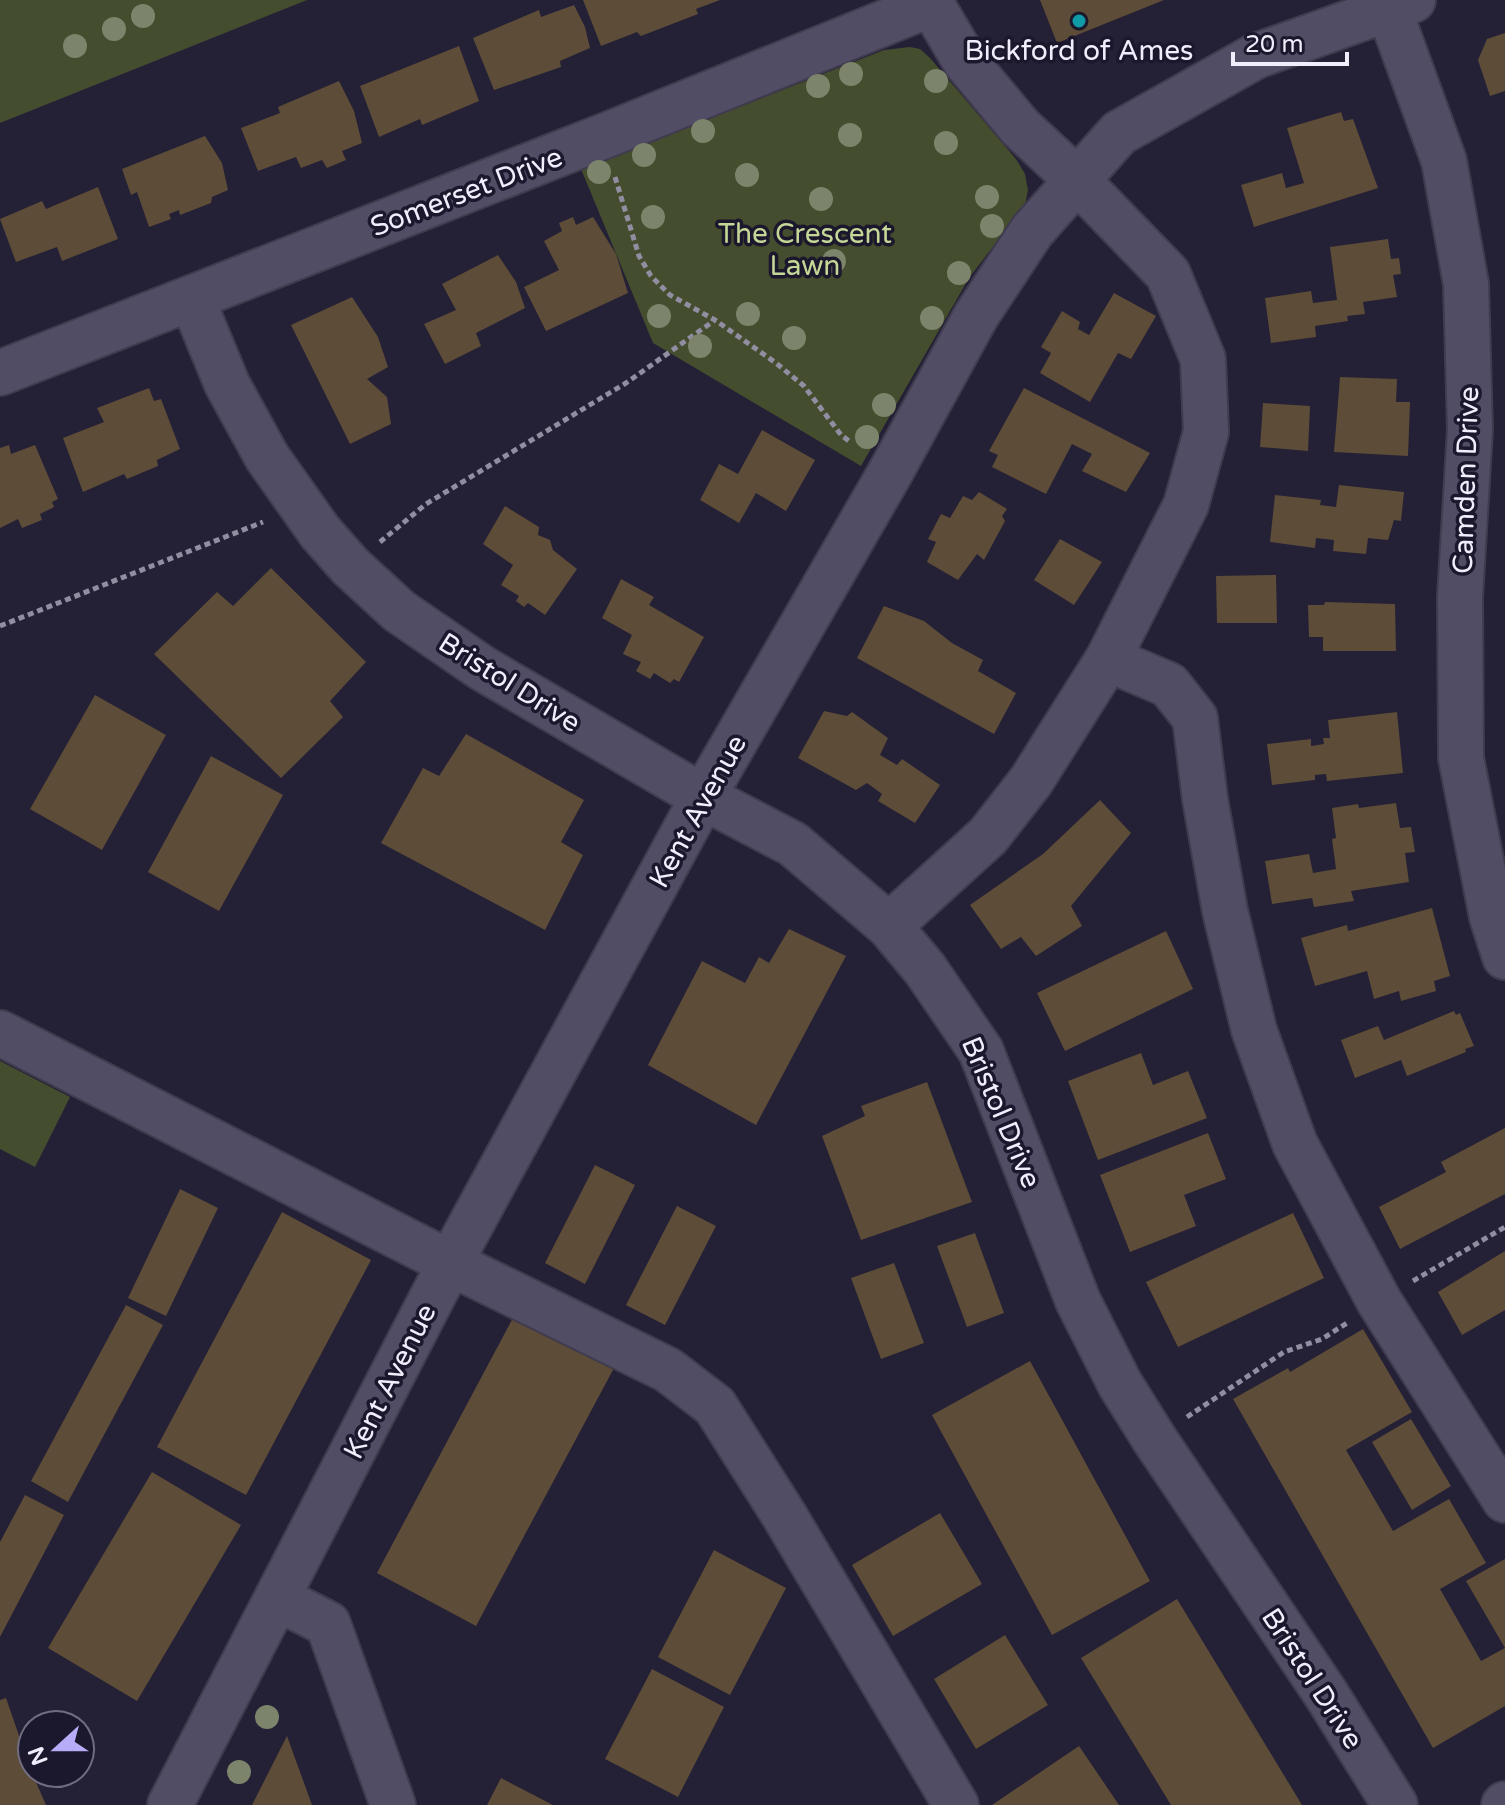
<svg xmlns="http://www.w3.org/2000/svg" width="1505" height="1805" font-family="'Varela Round',sans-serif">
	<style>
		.green { fill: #444d2e }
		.building { fill: #5d4c37 }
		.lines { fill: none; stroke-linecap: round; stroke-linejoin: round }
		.minor-casing { stroke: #403b4e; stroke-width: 48 }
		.path { stroke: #918ea1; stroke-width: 5; stroke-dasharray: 6 4; stroke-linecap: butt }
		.minor { stroke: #514d65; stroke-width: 44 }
		.tree { fill: #7c856b }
		.culture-dot { fill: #0f9aa8; stroke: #1b172c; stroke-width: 3 }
		.labels { text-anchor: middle; stroke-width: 7; stroke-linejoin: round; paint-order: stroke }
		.poi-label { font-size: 28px; fill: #f0eefd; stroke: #1b172c }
		.street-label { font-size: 28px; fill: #f0eefd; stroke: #1b172c }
		.park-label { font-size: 28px; fill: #c4d796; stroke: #1b172c }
	</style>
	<rect width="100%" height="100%" fill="#242036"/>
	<path class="green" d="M0,0h307l-307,123z
		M910,47l10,2 10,9 86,101 9,15 3,16 -3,15 -56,73 -108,188 -208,-123 -72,-174 303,-119z
		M0,1061l70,36 -35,70 -35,-18z"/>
	<path class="building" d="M583,0h137l-24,9 2,5 -57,22 -4,-4 -36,14z
		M1040,0h124l-107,43z
		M574,5l11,22 5,21 -30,13 1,6 -67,23 -21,-52 66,-28 2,7z
		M1505,33v58l-15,5 -12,-36 9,-21z
		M459,46l20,55 -57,24 -2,-6 -41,18 -19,-51z
		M339,81l15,30 8,32 -20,8 4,9 -19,8 -5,-8 -21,8 -5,-11 -38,14 -17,-43 39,-15 -2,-6z
		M1341,112l3,9 9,-2 25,69 -124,39 -13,-42 41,-12 4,15 18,-5 -17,-55z
		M205,136l17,27 6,27 -16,7 -1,6 -31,12 -1,-5 -10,4 2,5 -22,8 -12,-35 -6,3 -9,-26z
		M98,187l20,52 -56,22 -5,-14 -41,15 -16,-43 42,-18 4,8z
		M573,217l3,8 17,-8 23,37 12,39 -82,38 -22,-44 35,-17 -15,-29 18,-10 -3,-8z
		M1388,239l3,20 8,-1 2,16 -8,1 4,22 -34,5 2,12 -18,2 1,5 -33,5 1,11 -45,6 -6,-45 46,-7 2,12 24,-3 -7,-53z
		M498,255l18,27 9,26 -49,25 5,13 -36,18 -21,-40 32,-14 -14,-26z
		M1114,293l42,23 -25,43 -13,-6 -28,49 -50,-29 11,-20 -10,-6 21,-36 18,11 -2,7 11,6z
		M352,297l26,40 10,30 -21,12 20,18 4,27 -41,20 -59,-119z
		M1340,377l57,2 -1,23h14l-2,54 -74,-4z
		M149,388l5,13 7,-2 19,50 -23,11 1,6 -31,13 -3,-5 -41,18 -20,-54 41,-16 -7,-14z
		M1024,388l126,65 -24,39 -44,-21 10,-17 -20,-10 -26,50 -54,-27 6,-12 -9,-4z
		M1263,403l47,3 -2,45 -48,-4z
		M762,430l53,30 -29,51 -30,-18 -17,30 -39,-23 19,-36 19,10z
		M9,445l2,9 24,-9 23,54 -6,3 2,5 -14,7 2,6 -20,8 -4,-9 -18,9v-80z
		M1339,485l65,7 -3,29 -7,-1 -6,20 -20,-2 -2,16 -33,-3 1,-11 -18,-2 -1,10 -45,-6 5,-47 46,5 -1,5 16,2z
		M979,492l28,17 -5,7 3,5 -21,39 -7,-6 -19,26 -31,-18 9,-20 -8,-3 13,-25 9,4 13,-22 9,4z
		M505,506l34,21 -1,8 12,5 3,10 24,19 -32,46 -17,-12 -4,4 -8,-6 3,-5 -18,-11 12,-20 -30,-21z
		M1060,539l42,23 -28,43 -40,-25z
		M271,568l95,94 -36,39 13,16 -62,61 -127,-124 63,-62 16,14z
		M1276,575l1,48h-60l-1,-47z
		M621,579l33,18 -5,8 55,32 -25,45 -5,-3 -4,4 -16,-10 -4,6 -14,-8 5,-9 -18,-8 9,-19 -30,-17z
		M1325,602l70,2 1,47h-73v-14h-14l-1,-32h16z
		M884,606l40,15 28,22 31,17 -5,11 38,22 -22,41 -137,-76z
		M95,695l71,40 -64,115 -72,-41z
		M824,711l23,5 5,-4 36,26 -8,17 17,10 5,-6 38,26 -25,38 -37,-22 4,-7 -15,-11 -11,7 -58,-32z
		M1397,712l6,61 -76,8 -1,-7 -11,1v5l-43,5 -5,-41 44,-5v7l13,-2 -1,-6h7l-2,-18z
		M466,734l118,66 -23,42 22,13 -38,75 -164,-87 42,-75 16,8z
		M211,756l72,39 -64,116 -71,-39z
		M1100,800l31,33 -60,73 11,20 -46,30 -15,-19 -20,12 -31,-44 73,-51z
		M1396,803l4,25 11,-1 4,25 -10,1 4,29 -58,9 3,10 -40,6 -2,-9 -40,6 -7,-43 44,-7 4,19 23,-4 -4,-30 4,-1 -4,-30 26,-4 1,4z
		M1432,908l18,68 -16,5 2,10 -35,10 -2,-10 -25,8 -7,-28 -52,15 -14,-48 46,-13 1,6z
		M789,929l57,27 -90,169 -108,-60 54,-104 43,22 14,-26 10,6z
		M1166,931l27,58 -128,62 -28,-58z
		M1454,1011l2,4 4,-2 14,33 -9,3 1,3 -59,24 -6,-16 -46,18 -14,-38 37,-14 6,14z
		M1141,1053l12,32 35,-14 19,47 -109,42 -30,-79z
		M927,1082l45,120 -111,38 -39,-104 43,-20 -4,-10z
		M1505,1128v66l-105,55 -21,-42 67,-35 -5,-10z
		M1208,1133l18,46 -42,16 12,31 -66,26 -30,-77z
		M595,1165l40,20 -50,99 -40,-21z
		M180,1189l38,19 -52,108 -38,-18z
		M677,1206l39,20 -51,99 -39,-20z
		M282,1212l89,48 -125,235 -89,-48z
		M1293,1213l31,65 -146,69 -32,-65z
		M975,1233l29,80 -37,14 -30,-81z
		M1505,1251v59l-43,25 -24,-43z
		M894,1263l30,80 -43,16 -30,-81z
		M126,1305l37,20 -95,177 -37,-21z
		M515,1314l99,54 -138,258 -99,-53z
		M1363,1329l49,83 -66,38 47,81 56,-32 37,64 -46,26 41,72 24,-13 -39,-67 39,-22v147l-72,42 -200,-349 55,-31 2,4z
		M1030,1361l120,220 -98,54 -120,-220z
		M1411,1419l40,67 -39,24 -40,-68z
		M152,1472l89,53 -104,176 -89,-53z
		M25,1495l39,20 -64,122v-95z
		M940,1513l42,71 -89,52 -41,-71z
		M714,1550l72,38 -56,107 -72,-38z
		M1177,1599l125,206h-131l-90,-147z
		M1005,1635l43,70 -72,44 -42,-70z
		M652,1669l72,38 -46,90 -73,-38z
		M6,1698l26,75 14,32h-46v-105z
		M287,1736l25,69h-60z
		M1079,1746l40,59h-127z
		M501,1778l52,27h-66z"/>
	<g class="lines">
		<defs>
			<path id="minor" d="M1389,10l55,151 22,123 4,146 -10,167 1,161 31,159 13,40
				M192,299l35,85 40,73 53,75 30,34 49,45 83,57 221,129 90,47 96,82 36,43 56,82 97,250 42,83 35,56 171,254 69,111
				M0,373l602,-236 329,-133
				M1108,659l61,26 26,33 10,81 20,112 29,119 41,114 84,157 126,199
				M889,926l99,-90 43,-55 77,-122 78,-154 20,-73 -3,-73 -35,-85 -92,-95 -56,-52 -55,-66 -36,-61
				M0,1033l450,230 218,107 47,36 69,109 172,290
				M277,1598l51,26 65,181
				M170,1805l280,-542 253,-466 187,-324 86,-157 56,-85 87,-98 137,-77 157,-56
				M1504,1805l1,-1"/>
		</defs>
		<use href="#minor" class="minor-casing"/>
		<path class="path" d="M615,177l24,79 12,20 19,19 45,25 61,43 28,23 37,49 8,6
			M380,542l46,-38 200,-121 89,-63
			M0,626l263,-104
			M1413,1281l92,-54
			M1187,1417l97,-65 38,-13 25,-16"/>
		<use href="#minor" class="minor"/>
	</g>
	<g class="tree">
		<circle cx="143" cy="16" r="12"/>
		<circle cx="114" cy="29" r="12"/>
		<circle cx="75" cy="46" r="12"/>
		<circle cx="851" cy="74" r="12"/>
		<circle cx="936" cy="81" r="12"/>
		<circle cx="818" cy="86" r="12"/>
		<circle cx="703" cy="131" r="12"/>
		<circle cx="850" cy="135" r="12"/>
		<circle cx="946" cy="143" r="12"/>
		<circle cx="644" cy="155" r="12"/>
		<circle cx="599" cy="172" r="12"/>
		<circle cx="747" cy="175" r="12"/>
		<circle cx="987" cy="197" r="12"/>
		<circle cx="821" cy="199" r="12"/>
		<circle cx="653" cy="217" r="12"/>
		<circle cx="992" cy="226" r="12"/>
		<circle cx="834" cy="261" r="12"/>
		<circle cx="959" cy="273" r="12"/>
		<circle cx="748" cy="314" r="12"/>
		<circle cx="659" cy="316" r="12"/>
		<circle cx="932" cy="318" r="12"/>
		<circle cx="794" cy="338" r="12"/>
		<circle cx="700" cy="346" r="12"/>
		<circle cx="884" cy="405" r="12"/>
		<circle cx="867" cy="437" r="12"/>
		<circle cx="267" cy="1717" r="12"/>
		<circle cx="239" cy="1772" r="12"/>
	</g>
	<circle class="culture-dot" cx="1079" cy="21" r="8"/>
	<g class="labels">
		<g class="poi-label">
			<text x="1079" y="60">Bickford of Ames</text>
		</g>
		<g class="street-label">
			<text transform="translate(466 191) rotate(-21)" y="10">Somerset Drive</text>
			<text transform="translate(1465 480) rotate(-88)" y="10">Camden Drive</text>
			<text transform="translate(510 682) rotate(32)" y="10">Bristol Drive</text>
			<text transform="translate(697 811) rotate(-61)" y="10">Kent Avenue</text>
			<text transform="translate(1002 1112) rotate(67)" y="10">Bristol Drive</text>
			<text transform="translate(389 1381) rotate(-63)" y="10">Kent Avenue</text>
			<text transform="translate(1313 1678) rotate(57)" y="10">Bristol Drive</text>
		</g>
		<g class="park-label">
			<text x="805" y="243">The Crescent<tspan x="805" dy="32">Lawn</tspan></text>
		</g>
	</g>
	<g transform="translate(56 1749) rotate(249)"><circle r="38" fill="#1b172c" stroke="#706d80" stroke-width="2"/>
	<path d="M0-6L14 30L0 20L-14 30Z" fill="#b6acf8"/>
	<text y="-12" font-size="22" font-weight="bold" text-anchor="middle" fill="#f0eefd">N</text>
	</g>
	<path d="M1233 52v12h114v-12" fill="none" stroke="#f0eefd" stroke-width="4"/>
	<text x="1245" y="52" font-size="24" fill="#f0eefd" stroke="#1b172c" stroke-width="6" paint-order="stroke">20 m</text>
</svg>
